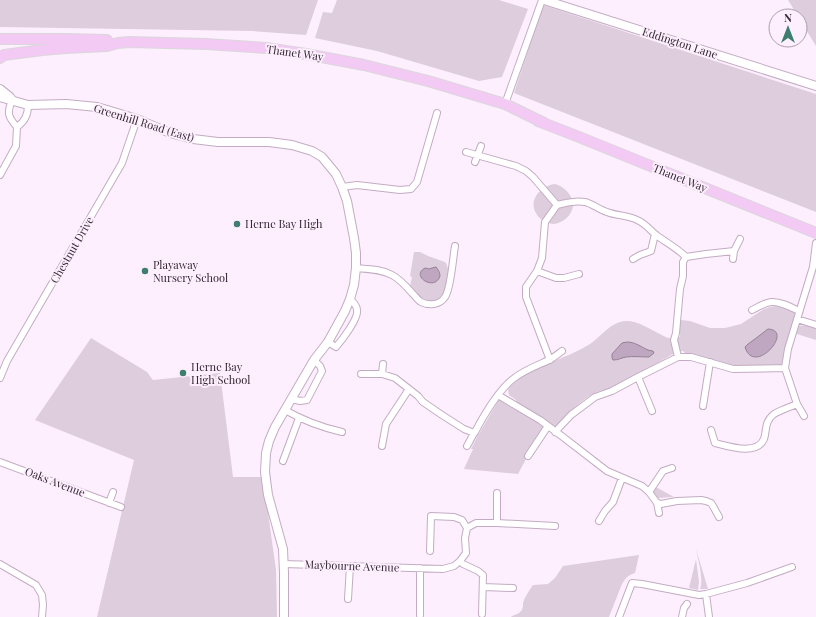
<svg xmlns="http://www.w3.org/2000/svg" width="816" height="617" font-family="'Playfair Display',serif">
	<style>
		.green { fill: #ddcddd }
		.water { fill: #c0a7c1; stroke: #958196 }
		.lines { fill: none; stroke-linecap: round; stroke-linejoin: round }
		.minor-casing { stroke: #c3acc3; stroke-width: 8 }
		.tertiary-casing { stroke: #c3acc3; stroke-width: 10 }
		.primary-casing { stroke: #dad8da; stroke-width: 12 }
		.minor { stroke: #fff; stroke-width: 6 }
		.tertiary { stroke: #fff; stroke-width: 8 }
		.primary { stroke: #f2caf4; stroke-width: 10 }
		.poi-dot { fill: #3d7e6e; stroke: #feeffe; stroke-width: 1.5 }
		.labels { text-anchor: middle; stroke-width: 4; stroke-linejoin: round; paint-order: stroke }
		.street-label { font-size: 11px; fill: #302730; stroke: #feeffe }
		.poi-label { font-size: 11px; fill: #302730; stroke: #feeffe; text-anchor: start }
	</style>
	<rect width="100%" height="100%" fill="#feeffe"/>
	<path class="green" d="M0,0h318l-12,35 -54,-4 -252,-4z
		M337,0h162l29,9 -26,68 -23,4 -102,-30 -62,-13 8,-26 9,1z
		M788,0h28v46l-16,-26v-4h-2z
		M543,5l273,89v118l-302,-119z
		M554,184c9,1 20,12 19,22 -1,9 -10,17 -19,18 -4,0 -8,-2 -12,-4 -2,-2 -5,-4 -6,-7 -8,-13 5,-27 18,-29z
		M414,252h6l8,4 17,6c9,10 -1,47 -19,38 -6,-2 -12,-10 -16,-14l2,-9 -2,-1z
		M777,306l20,6 -4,13 6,1 7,-1 10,4v11l-26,-8 -8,32 -1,2 -52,2 -35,-13 -8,-1 -3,-3 -9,1 -1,2 -14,8 -51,28c-13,-2 -34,17 -43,27 -2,2 -6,8 -9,9 -2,0 -4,-1 -6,-2l-24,35 -8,15 -54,-5 9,-20h-2l6,-12 21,-36 3,-2 16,5 -1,-4 -7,-5 -1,-5 2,-3c24,-23 53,-26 80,-43 12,-8 20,-22 36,-23 13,0 23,8 34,13 2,1 5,3 8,4 4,0 9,-1 12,-1v-16l1,-1 9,1 20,7h15l16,-4 23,-15 6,-2z
		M91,338l56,34 6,8 67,-7 13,104h30l13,93 1,47h-180l37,-157 -99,-40z
		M654,486l20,11 -16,1 -6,-4z
		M696,549l12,40h-8c4,-10 -2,-29 -4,-40z
		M639,555l-4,18 -5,2 -4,3 -4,6 -13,33h-98c3,-3 6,-2 9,-5 3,-2 3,-6 3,-9 2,-7 6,-12 10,-18l15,-1 7,-6 8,-12z
		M696,559l3,23 -1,8 -9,-2z"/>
	<path class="water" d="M436,267c2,3 4,5 4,9 -5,16 -30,0 -15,-8l4,1 3,-1z
		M768,329c27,1 -14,48 -23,18l3,-3 7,-5z
		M627,342c11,0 18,9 26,9l1,2 -5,4c-8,0 -16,-1 -23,0 -5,1 -8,3 -13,3l-1,-2v-4l10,-11z"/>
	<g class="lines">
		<defs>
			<path id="minor" d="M505,104l37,-104
				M17,127c8,-6 11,-12 11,-22
				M466,152l50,14 10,5 7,6 24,28
				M475,162l6,-16
				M0,175l16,-29 1,-19c-8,-9 -11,-14 -5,-26
				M342,187l15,-2 43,5 11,-1 6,-7 20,-69
				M686,257l20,-3 28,-3
				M633,259l7,-4 11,-4 4,-17
				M733,259l1,-8 6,-12
				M356,268c12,1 25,1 36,7 8,4 14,11 20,18 3,3 6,7 9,9 8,4 19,3 24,-5 6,-8 8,-40 10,-51
				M537,271l19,7h8l15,-4
				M752,310c6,-3 12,-7 19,-8 9,-1 20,5 28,9
				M797,319l19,6
				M328,342l8,5c6,-7 23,-29 21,-37 0,-5 -4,-8 -7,-11
				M550,360l-24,-63v-10l11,-16 5,-13 3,-36 12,-17c9,-2 18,-5 28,-3 6,1 15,8 22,10 10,4 21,3 30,8 8,3 13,10 19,15 11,8 21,13 30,22l-3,5v14l-3,13 -4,44 -2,7 4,17
				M361,374h21l13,4 23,18 5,6 19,13 22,14 10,4
				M382,374l1,-10
				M638,377l14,34
				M0,378l7,-17 115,-198 15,-44
				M498,395l42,25 23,17 44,34 35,15 7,6 8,11 4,1 16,-3 24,-1 5,1 5,2 2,3 6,11
				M292,399l8,2 7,-1 15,-29 -2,-5 -6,-6
				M703,406l7,-44
				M285,410c19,11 35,17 57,22
				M804,416l-7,-12 -12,-36 3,-19 25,-82 3,-24
				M711,430l4,13c13,3 42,13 49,-4 3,-9 0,-17 10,-25 7,-4 16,-7 23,-10
				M555,432l16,-17 24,-18 17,-6 26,-14 40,-20h13l42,12 52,-1
				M382,446l4,-22 23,-35
				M467,446c3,-5 5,-10 8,-14 9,-17 23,-41 38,-53 11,-9 23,-13 36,-19 4,-2 9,-6 13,-9
				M528,456l20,-30
				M283,461l16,-43
				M0,462l121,45
				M649,492l14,-21 9,-3
				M109,503l4,-11
				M657,503l2,10
				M599,521l6,-10 8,-9 9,-24
				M497,523l58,3
				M430,551l1,-35 23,1 8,3 5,8
				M460,561l3,3 15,7 5,4 -1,39
				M0,564l36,21 6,10 1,10 -1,12
				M284,564l159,5 11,-3 6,-5 6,-8 -1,-15 2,-10 9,-5h21v-30
				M420,568v47
				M483,587l30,1
				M706,594l3,23
				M348,599l2,-33
				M619,617l13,-34 10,1 57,11 7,-1 41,-11 45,-16
				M682,617l2,-9 3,-4"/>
			<path id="tertiary" d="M544,0l272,86
				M0,89l10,8 2,3
				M0,97l28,8 38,-1 31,3 40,12 33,14 23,6 25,3h51l23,3 20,6 10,6 14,17 6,13 5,14 7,37 2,15v15l-2,17 -4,14 -5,12 -17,31 -14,18 -39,67 -6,14 -3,12 -1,19 3,23 15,54 1,24v44"/>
			<path id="primary" d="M0,39h67l40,1
				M0,58l4,-3 38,-5 24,-2 41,-2 11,-3 11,-1 77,2 60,4 40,6 58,11 64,16 77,23 39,19
				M538,121l41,16 237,96"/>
		</defs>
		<use href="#minor" class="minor-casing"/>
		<use href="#tertiary" class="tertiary-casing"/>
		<use href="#primary" class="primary-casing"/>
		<use href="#minor" class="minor"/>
		<use href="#tertiary" class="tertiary"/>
		<use href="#primary" class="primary"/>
	</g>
	<g class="poi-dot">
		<circle cx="237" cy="224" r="4"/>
		<circle cx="145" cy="271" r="4"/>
		<circle cx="183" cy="373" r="4"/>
	</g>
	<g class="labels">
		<g class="street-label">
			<text transform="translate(680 43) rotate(18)" y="4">Eddington Lane</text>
			<text transform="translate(295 53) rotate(8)" y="4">Thanet Way</text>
			<text transform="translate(144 123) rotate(17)" y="4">Greenhill Road (East)</text>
			<text transform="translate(680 178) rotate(22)" y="4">Thanet Way</text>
			<text transform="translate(72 250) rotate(-60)" y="4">Chestnut Drive</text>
			<text transform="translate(55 482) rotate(21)" y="4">Oaks Avenue</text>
			<text transform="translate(352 566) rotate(2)" y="4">Maybourne Avenue</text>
		</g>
		<g class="poi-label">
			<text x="245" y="228">Herne Bay High</text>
			<text x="153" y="269">Playaway<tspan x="153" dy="13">Nursery School</tspan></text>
			<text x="191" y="371">Herne Bay<tspan x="191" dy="13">High School</tspan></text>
		</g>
	</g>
	<g transform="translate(788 28)"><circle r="19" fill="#feeffe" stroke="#ac9fac"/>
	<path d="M0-3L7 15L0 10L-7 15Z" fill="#3d7e6e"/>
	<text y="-6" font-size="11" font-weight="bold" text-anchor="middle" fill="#302730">N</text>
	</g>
</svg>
